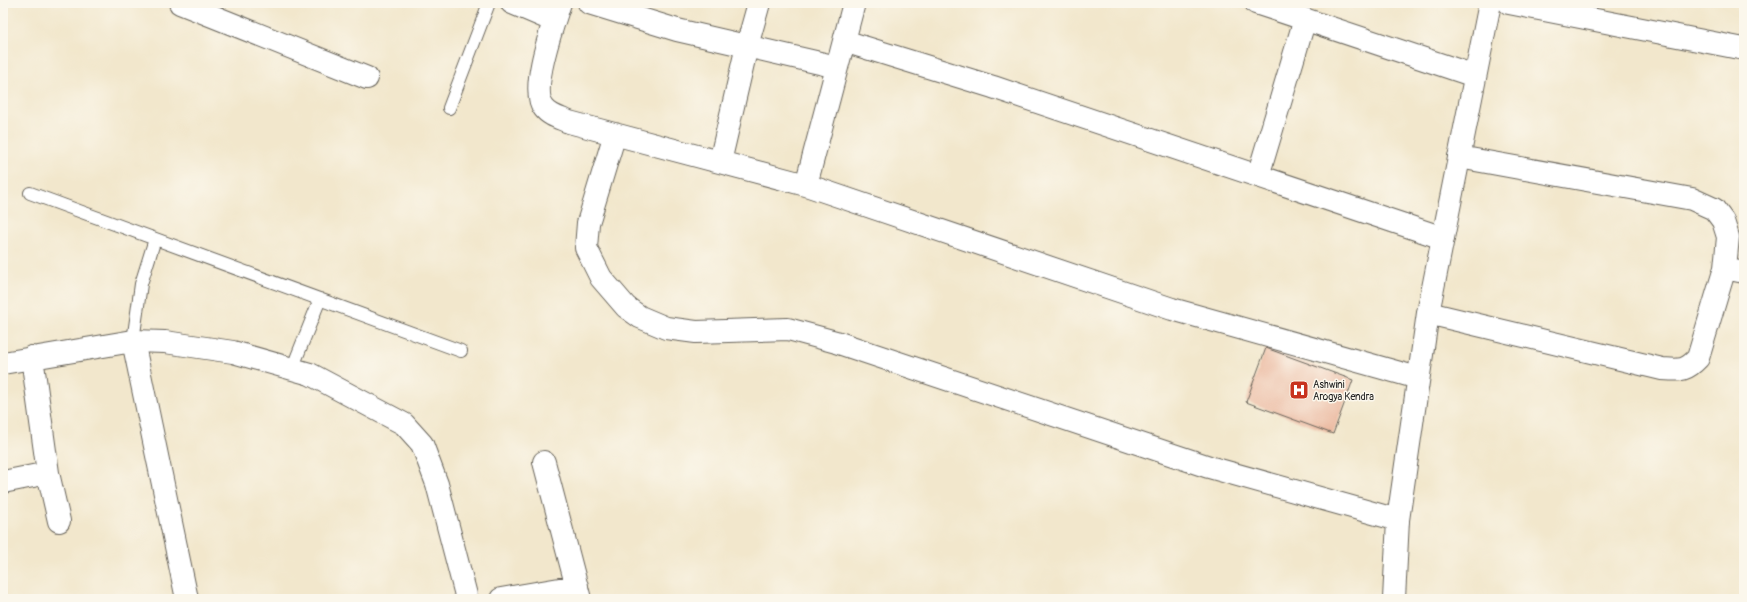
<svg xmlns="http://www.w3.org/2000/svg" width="1747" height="602" font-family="Pangolin,sans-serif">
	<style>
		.building { fill: #eab49a }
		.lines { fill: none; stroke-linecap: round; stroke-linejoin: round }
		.lane-casing { stroke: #67635a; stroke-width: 14 }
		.street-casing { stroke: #67635a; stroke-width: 24 }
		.secondary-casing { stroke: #67635a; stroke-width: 24 }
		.lane { stroke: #fff; stroke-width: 12 }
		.street { stroke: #fff; stroke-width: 22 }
		.secondary { stroke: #fff; stroke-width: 22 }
		.labels { text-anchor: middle; stroke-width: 3; stroke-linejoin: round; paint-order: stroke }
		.poi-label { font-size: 10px; fill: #1c1c1c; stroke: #fbf7ec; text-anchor: start }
	</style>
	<rect width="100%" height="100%" fill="#fbf7ec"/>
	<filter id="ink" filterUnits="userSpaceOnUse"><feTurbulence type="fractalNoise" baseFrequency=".025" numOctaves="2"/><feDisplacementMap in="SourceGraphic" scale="8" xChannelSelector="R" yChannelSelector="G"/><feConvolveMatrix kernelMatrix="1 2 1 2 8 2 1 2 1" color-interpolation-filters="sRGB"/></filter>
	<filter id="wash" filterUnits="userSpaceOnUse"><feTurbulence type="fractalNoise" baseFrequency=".012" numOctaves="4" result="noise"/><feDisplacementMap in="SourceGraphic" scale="16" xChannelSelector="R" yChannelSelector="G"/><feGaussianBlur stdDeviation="0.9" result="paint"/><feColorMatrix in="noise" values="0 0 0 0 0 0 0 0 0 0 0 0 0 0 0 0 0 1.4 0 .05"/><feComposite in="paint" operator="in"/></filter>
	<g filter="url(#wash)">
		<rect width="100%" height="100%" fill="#f2e7cc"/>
		<g id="blocks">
			<path class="building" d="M1266,348l87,32 -20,54 -87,-32z"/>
		</g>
	</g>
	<g filter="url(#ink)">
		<use href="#blocks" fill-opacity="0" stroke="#67635a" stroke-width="1"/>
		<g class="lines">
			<defs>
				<path id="lane" d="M449,108l40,-105
					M30,193l431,158
					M133,341l8,-57 14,-45
					M292,369l28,-70"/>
				<path id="street" d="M180,3l187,75
					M512,3l42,18
					M560,3c-7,22 -31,87 -16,105 6,8 16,10 25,14l237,63 366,124 246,69
					M589,3l88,27 160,37
					M1256,3l219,73
					M1509,3l235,46
					M844,41l149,46 450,151
					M615,134l-27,89 -2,25 15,30 25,29 14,10 26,11 30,4 92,-3 48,13 373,125 189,53
					M720,162l27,-116 12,-43
					M1258,176l47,-157
					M806,185l48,-182
					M1725,268l19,4
					M1428,313l234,56c17,1 23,3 36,-11l27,-90 3,-31 -5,-16 -9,-12 -22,-10 -233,-42
					M133,341l32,1 68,10 77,22 94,50 18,20 15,40 30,115
					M32,357l16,116 11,48
					M3,363l130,-22 54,258
					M544,462l36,137
					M3,482l45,-9
					M501,599l76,-13"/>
				<path id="secondary" d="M1394,599l4,-79 30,-207 62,-310"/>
			</defs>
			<use href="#lane" class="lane-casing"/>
			<use href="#street" class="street-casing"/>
			<use href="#secondary" class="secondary-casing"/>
			<use href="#lane" class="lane"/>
			<use href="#street" class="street"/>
			<use href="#secondary" class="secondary"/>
		</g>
	</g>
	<defs>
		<symbol id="hospital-square" viewBox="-11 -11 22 22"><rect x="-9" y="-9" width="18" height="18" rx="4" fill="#c8321e" stroke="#fbf7ec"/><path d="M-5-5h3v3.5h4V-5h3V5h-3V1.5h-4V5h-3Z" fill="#fff"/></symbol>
	</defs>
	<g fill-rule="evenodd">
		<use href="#hospital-square" x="1288" y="379" width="22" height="22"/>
	</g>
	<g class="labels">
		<g class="poi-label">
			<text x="1313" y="388">Ashwini<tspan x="1313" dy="12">Arogya Kendra</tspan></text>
		</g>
	</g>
	<rect width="1747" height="602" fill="none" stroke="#fbf7ec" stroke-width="16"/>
</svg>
